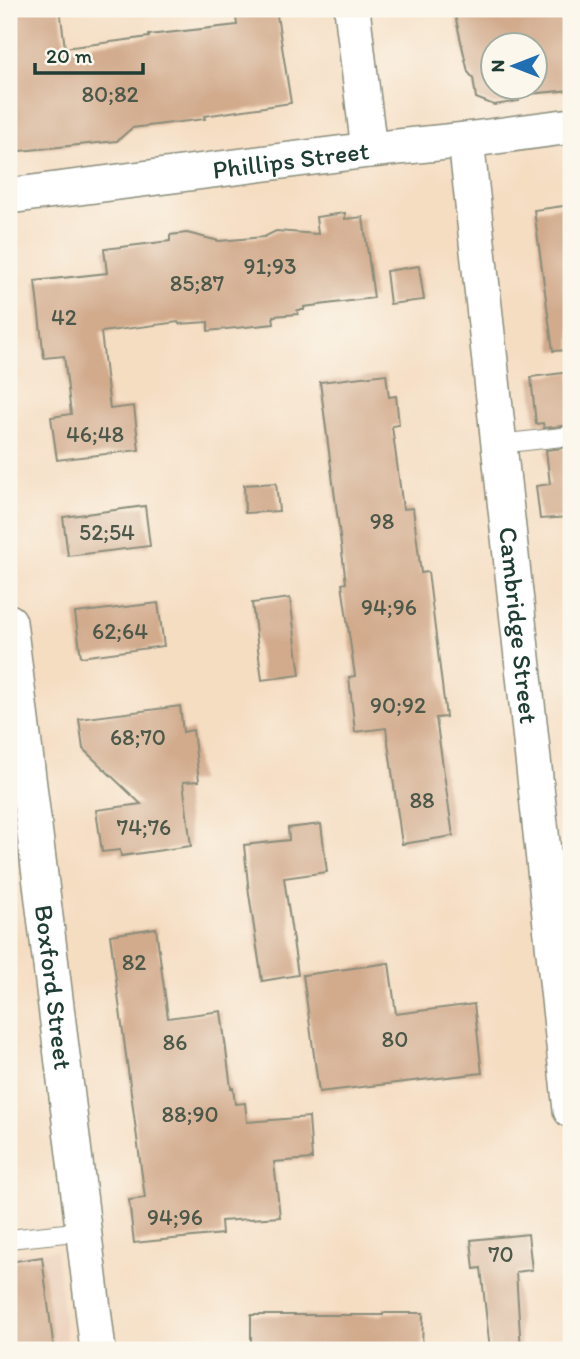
<svg xmlns="http://www.w3.org/2000/svg" width="580" height="1359" font-family="Itim,sans-serif">
<rect width="100%" height="100%" fill="#fbf7ec"/>
<filter id="ink" filterUnits="userSpaceOnUse"><feTurbulence type="fractalNoise" baseFrequency=".0143" numOctaves="2"/><feDisplacementMap in="SourceGraphic" scale="14" xChannelSelector="R" yChannelSelector="G"/><feConvolveMatrix kernelMatrix="1 2 1 2 8 2 1 2 1" color-interpolation-filters="sRGB"/></filter>
<filter id="wash" filterUnits="userSpaceOnUse"><feTurbulence type="fractalNoise" baseFrequency=".00686" numOctaves="4" result="noise"/><feDisplacementMap in="SourceGraphic" scale="28" xChannelSelector="R" yChannelSelector="G"/><feGaussianBlur stdDeviation="1.57" result="paint"/><feColorMatrix in="noise" values="0 0 0 0 0 0 0 0 0 0 0 0 0 0 0 0 0 1.4 0 .05"/><feComposite in="paint" operator="in"/></filter>
<g filter="url(#wash)">
<rect width="100%" height="100%" fill="#f5ddc2"/>
<polygon fill="#eaceb8" points="56,1250 67,1350 9,1350 9,1255"/>
<g id="blocks">
<g fill="#d2aa8c" fill-rule="evenodd">
<polygon points="9,9 60,9 65,48 149,37 149,35 237,25 235,9 276,9 291,103 204,116 205,119 132,128 117,141 11,152 9,134"/>
<path d="M500 9H571V90L518 95 519 101 494 105 476 98 473 78 468 72 455 15ZM493 46H535V88H493Z"/>
<polygon points="571,205 571,350 553,351 534,210"/>
<polygon points="345,213 345,219 363,217 374,298 304,307 304,310 297,310 298,314 273,316 274,324 208,331 208,322 179,324 178,322 101,332 110,409 134,406 139,450 57,460 51,417 71,414 64,356 44,358 35,281 107,273 104,249 170,241 170,235 187,233 219,241 264,237 276,231 318,234 316,217"/>
<polygon points="419,266 424,300 390,304 386,271"/>
<polygon points="571,372 571,425 544,428 543,423 536,424 531,377"/>
<polygon points="386,374 389,397 396,396 399,425 392,426 403,509 413,508 421,573 428,572 446,717 436,718 453,836 402,844 386,728 355,732 349,677 355,676 342,584 346,583 320,382"/>
<polygon points="571,447 571,517 540,519 536,486 550,484 546,450"/>
<polygon points="276,483 279,511 245,513 244,485"/>
<polygon points="145,506 150,546 68,556 63,517"/>
<polygon points="290,598 300,675 262,680 252,603"/>
<polygon points="158,603 164,646 81,657 75,613"/>
<polygon points="180,706 183,732 193,730 199,781 183,782 191,846 121,856 120,850 102,852 96,810 141,804 83,749 79,719"/>
<polygon points="321,824 327,872 284,878 298,975 262,981 249,894 244,845 289,840 288,828"/>
<polygon points="156,928 168,1018 221,1011 231,1088 233,1088 235,1104 245,1103 247,1122 309,1117 312,1159 274,1162 280,1217 221,1221 222,1234 134,1243 129,1200 145,1198 110,935"/>
<polygon points="389,963 396,1014 474,1004 482,1073 319,1092 303,975"/>
<polygon points="528,1234 532,1270 516,1272 521,1350 490,1350 481,1268 474,1269 471,1240"/>
<polygon points="42,1257 54,1350 9,1350 9,1262"/>
<polygon points="383,1313 423,1313 422,1350 251,1350 251,1315 383,1315"/>
</g>
</g>
</g>
<g filter="url(#ink)">
<use href="#blocks" fill-opacity="0" stroke="#8a8d7b" stroke-width="2"/>
<g fill="none" stroke-linecap="round" stroke-linejoin="round">
<defs>
<g id="lane">
<polyline points="499,444 571,436"/>
<polyline points="9,1239 84,1231"/>
</g>
<g id="street">
<polyline points="352,9 369,150"/>
<path id="s1" d="M466 140 571 1110"/>
<path id="s2" d="M9 196 369 150 466 140 571 126"/>
<path id="s3" d="M9 622 98 1350"/>
</g>
</defs>
<use href="#lane" stroke="#8a8d7b" stroke-width="20"/>
<use href="#street" stroke="#8a8d7b" stroke-width="38"/>
<use href="#lane" stroke="#fff" stroke-width="18"/>
<use href="#street" stroke="#fff" stroke-width="35"/>
</g>
</g>
<g text-anchor="middle" stroke-width="5" stroke-linejoin="round" paint-order="stroke">
<g font-size="23" fill="#4c584a">
<text x="110" y="102">80;82</text>
<text x="270" y="274">91;93</text>
<text x="197" y="291">85;87</text>
<text x="64" y="325">42</text>
<text x="95" y="442">46;48</text>
<text x="382" y="529">98</text>
<text x="107" y="540">52;54</text>
<text x="389" y="615">94;96</text>
<text x="120" y="639">62;64</text>
<text x="398" y="713">90;92</text>
<text x="138" y="745">68;70</text>
<text x="422" y="808">88</text>
<text x="144" y="835">74;76</text>
<text x="134" y="970">82</text>
<text x="395" y="1047">80</text>
<text x="175" y="1050">86</text>
<text x="190" y="1122">88;90</text>
<text x="175" y="1225">94;96</text>
<text x="501" y="1262">70</text>
</g>
<g font-size="26" fill="#1f3d34" stroke="#fbf7ec">
<text dy="9" stroke="none"><textPath href="#s2" startOffset="284">Phillips Street</textPath></text>
<text dy="9" stroke="none"><textPath href="#s1" startOffset="488">Cambridge Street</textPath></text>
<text dy="9" stroke="none"><textPath href="#s3" startOffset="368">Boxford Street</textPath></text>
</g>
</g>
<rect width="580" height="1359" fill="none" stroke="#fbf7ec" stroke-width="35"/>
<g transform="translate(514 66) rotate(270)"><circle r="33" fill="#fbf7ec" stroke="#a3ada2" stroke-width="2"/>
<path d="M0-5L12 26L0 18L-12 26Z" fill="#1f6fb2"/>
<text y="-10" font-size="19" font-weight="bold" text-anchor="middle" fill="#1f3d34">N</text>
</g>
<path d="M35 63v10h108v-10" fill="none" stroke="#1f3d34" stroke-width="3.5"/>
<text x="46" y="63" font-size="21" fill="#1f3d34" stroke="#fbf7ec" stroke-width="5" paint-order="stroke">20 m</text>
</svg>
